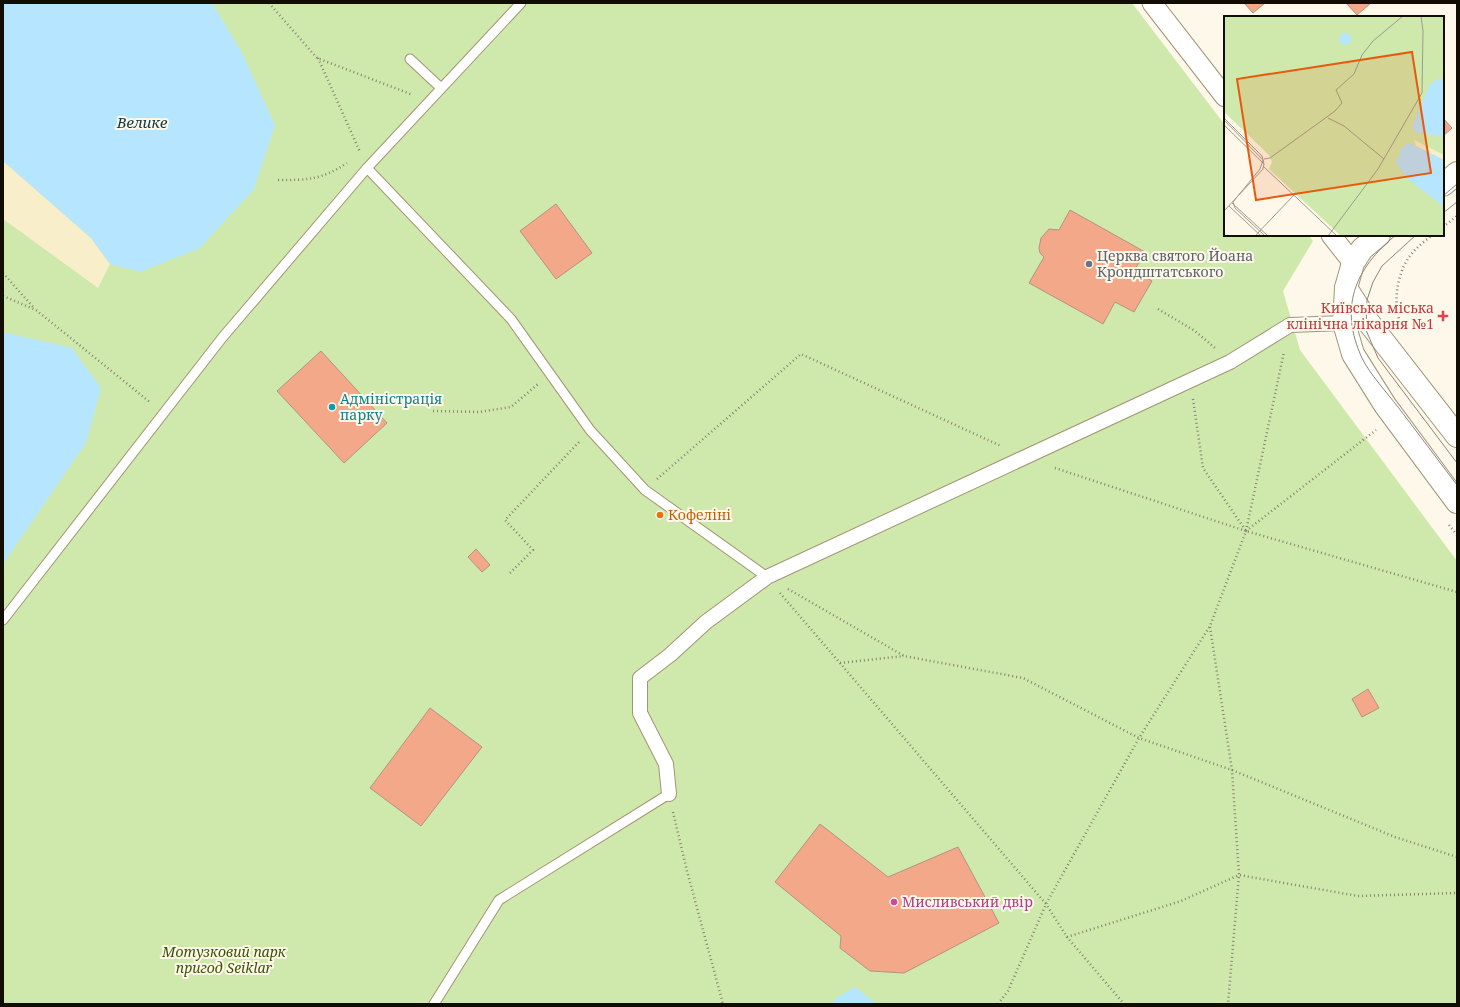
<svg xmlns="http://www.w3.org/2000/svg" width="1460" height="1007" font-family="'Noto Serif',serif">
<rect width="100%" height="100%" fill="#fdf8e9"/>
<polygon fill="#cfe9ac" points="3,3 1132,3 1225,125 1225,235 1308,235 1313,241 1283,291 1300,350 1457,561 1457,1004 3,1004"/>
<polygon fill="#f8eec9" points="3,161 91,238 110,264 98,288 3,219"/>
<g fill="#b6e6ff">
<polygon points="3,3 212,3 242,53 275,125 254,189 200,248 140,272 110,264 91,238 3,161"/>
<polygon points="3,332 72,348 101,388 86,443 3,564"/>
<polygon points="855,987 877,1004 832,1004 836,998"/>
</g>
<g fill="#f4a88a" stroke="#b59182">
<polygon points="1244,3 1265,3 1253,13"/>
<polygon points="1346,3 1371,3 1357,15"/>
<polygon points="1443,118 1452,128 1443,136"/>
<polygon points="556,204 592,253 556,279 520,231"/>
<polygon points="1070,210 1145,252 1134,271 1152,281 1134,312 1115,302 1103,324 1029,283 1044,257 1040,253 1039,248 1041,238 1049,229 1059,230"/>
<polygon points="321,351 387,423 344,463 277,391"/>
<polygon points="476,549 490,565 482,572 468,557"/>
<polygon points="1368,689 1379,708 1362,717 1352,699"/>
<polygon points="430,708 482,747 421,826 370,788"/>
<polygon points="820,824 888,877 958,847 999,923 904,973 870,971 840,948 841,936 775,882"/>
</g>
<g fill="none" stroke-linecap="round" stroke-linejoin="round">
<defs>
<g id="service">
<polyline points="410,59 441,88"/>
<polyline points="367,168 511,319 590,430 645,490 767,577"/>
<polyline points="3,620 222,338 367,168 521,3"/>
<polyline points="434,1004 499,900 669,794"/>
</g>
<polyline id="pedestrian" points="669,794 666,764 640,713 640,678 670,655 706,622 767,577 1230,362 1290,325 1344,323"/>
<g id="minor">
<polyline points="1152,3 1225,97"/>
<polyline points="1331,235 1353,263"/>
</g>
<g id="tertiary">
<polyline points="1443,185 1457,173"/>
<polyline points="1379,235 1362,249 1353,263 1346,288 1344,323 1353,354 1385,405 1457,502"/>
<polyline points="1346,288 1366,319 1457,436"/>
</g>
</defs>
<use href="#service" stroke="#a29574" stroke-width="11"/>
<use href="#pedestrian" stroke="#a29574" stroke-width="16"/>
<use href="#minor" stroke="#a29574" stroke-width="21"/>
<use href="#tertiary" stroke="#a29574" stroke-width="24"/>
<g stroke="#878275" stroke-width="2.5" stroke-dasharray="1 3" stroke-linecap="butt">
<polyline points="269,3 317,58 413,95"/>
<polyline points="318,58 360,152"/>
<path d="M278 180C308 180 321 180 347 163"/>
<polyline points="1443,227 1457,216"/>
<polyline points="3,273 34,308"/>
<polyline points="3,296 36,310 151,403"/>
<polyline points="1158,309 1195,331 1215,348"/>
<path d="M1400 322C1392 299 1398 266 1416 249 1421 244 1427 239 1433 235"/>
<polyline points="1193,399 1203,468 1246,531 1457,592"/>
<polyline points="433,411 479,412 511,407 538,384"/>
<polyline points="657,479 801,354 1001,446"/>
<polyline points="1449,525 1457,535"/>
<polyline points="1246,531 1284,352"/>
<polyline points="1246,531 1376,430"/>
<polyline points="510,573 533,550 505,520 579,442"/>
<polyline points="788,589 904,656 1023,678 1139,738 1232,770 1395,837 1457,857"/>
<polyline points="780,593 1046,904 1067,937 1124,1004"/>
<polyline points="1210,627 1232,770 1239,875 1228,1004"/>
<polyline points="840,663 904,656"/>
<polyline points="673,812 687,871 723,1004"/>
<polyline points="1067,937 1181,901 1239,875 1358,896 1457,893"/>
<polyline points="998,1004 1008,991 1046,904 1139,738 1210,626 1246,531 1052,467"/>
</g>
<use href="#service" stroke="#fff" stroke-width="9"/>
<use href="#pedestrian" stroke="#fff" stroke-width="14"/>
<use href="#minor" stroke="#fff" stroke-width="19"/>
<use href="#tertiary" stroke="#fff" stroke-width="22"/>
<g stroke="#8b8679" stroke-width="1">
<polyline points="1443,196 1457,184"/>
<polyline points="1443,213 1457,202"/>
<path d="M1396 235C1354 269 1339 308 1362 358 1369 373 1388 394 1398 407 1418 433 1437 459 1457 485"/>
<polyline points="1416,235 1382,266 1373,282 1367,300 1366,330 1378,358 1457,463"/>
</g>
</g>
<circle fill="#6b7280" stroke="#fdf8e9" stroke-width="1.5" cx="1089" cy="264" r="4"/>
<path fill="#e0444e" stroke="#fdf8e9" stroke-width="1.5" d="M1441 310h4v4h4v4h-4v4h-4v-4h-4v-4h4z"/>
<circle fill="#0f9aa8" stroke="#fdf8e9" stroke-width="1.5" cx="332" cy="407" r="4"/>
<circle fill="#e8710a" stroke="#fdf8e9" stroke-width="1.5" cx="660" cy="515" r="4"/>
<circle fill="#d1479c" stroke="#fdf8e9" stroke-width="1.5" cx="894" cy="902" r="4"/>
<g text-anchor="middle" stroke-width="4" stroke-linejoin="round" paint-order="stroke">
<g font-size="14" fill="#5b616d" stroke="#fdf8e9" text-anchor="start">
<text x="1097" y="261">Церква святого Йоана<tspan x="1097" dy="16">Крондштатського</tspan></text>
</g>
<g font-size="14" fill="#be3a42" stroke="#fdf8e9" text-anchor="end">
<text x="1434" y="313">Київська міська<tspan x="1434" dy="16">клінічна лікарня №1</tspan></text>
</g>
<g font-size="14" fill="#0d838f" stroke="#fdf8e9" text-anchor="start">
<text x="340" y="404">Адміністрація<tspan x="340" dy="16">парку</tspan></text>
</g>
<g font-size="14" fill="#c56008" stroke="#fdf8e9" text-anchor="start">
<text x="668" y="520">Кофеліні</text>
</g>
<g font-size="14" fill="#b23c85" stroke="#fdf8e9" text-anchor="start">
<text x="902" y="907">Мисливський двір</text>
</g>
<g font-size="14" font-style="italic" fill="#3a5301" stroke="#fdf8e9">
<text x="224" y="957">Мотузковий парк<tspan x="224" dy="16">пригод Seiklar</tspan></text>
</g>
<g font-size="15" font-style="italic" fill="#0e3545" stroke="#fdf8e9">
<text x="142" y="128">Велике</text>
</g>
</g>
<g transform="translate(1224 16)">
<rect width="220" height="220" fill="#fdf8e9"/>
<path d="M0 0H220V220H117L45 153 48 146 45 139 0 96Z" fill="#cfe9ac"/>
<path d="M190 124 220 139V144L192 130Z" fill="#f8eec9"/>
<path d="M115 23a6 6 0 1 1 12 0a6 6 0 1 1-12 0ZM216 62 220 64V121L192 116 188 112 206 68ZM185 127 220 144V191L184 163 172 147 178 131Z" fill="#b6e6ff"/>
<path fill="none" stroke="#9f9a8d" stroke-width="1" d="M0 102 38 140 40 148 39 153 0 195M104 102 120 110 160 143M0 104 39 144 36 153 9 186 11 192 41 220M0 109 40 148M40 143 46 142 111 95 118 87 112 74 130 58 138 39 149 25 179 0M40 151 113 220M8 187 44 220M5 190 37 220M31 220 70 179M104 220 154 153 198 77 199 15 197 0"/>
<path fill="#e8590c" fill-opacity="0.15" stroke="#e8590c" stroke-width="2" d="M188 36 207 157 32 184 13 63Z"/>
<rect width="220" height="220" fill="none" stroke="#120d03" stroke-width="2"/>
</g>
<rect width="1460" height="1007" fill="none" stroke="#120d03" stroke-width="8"/>
</svg>
